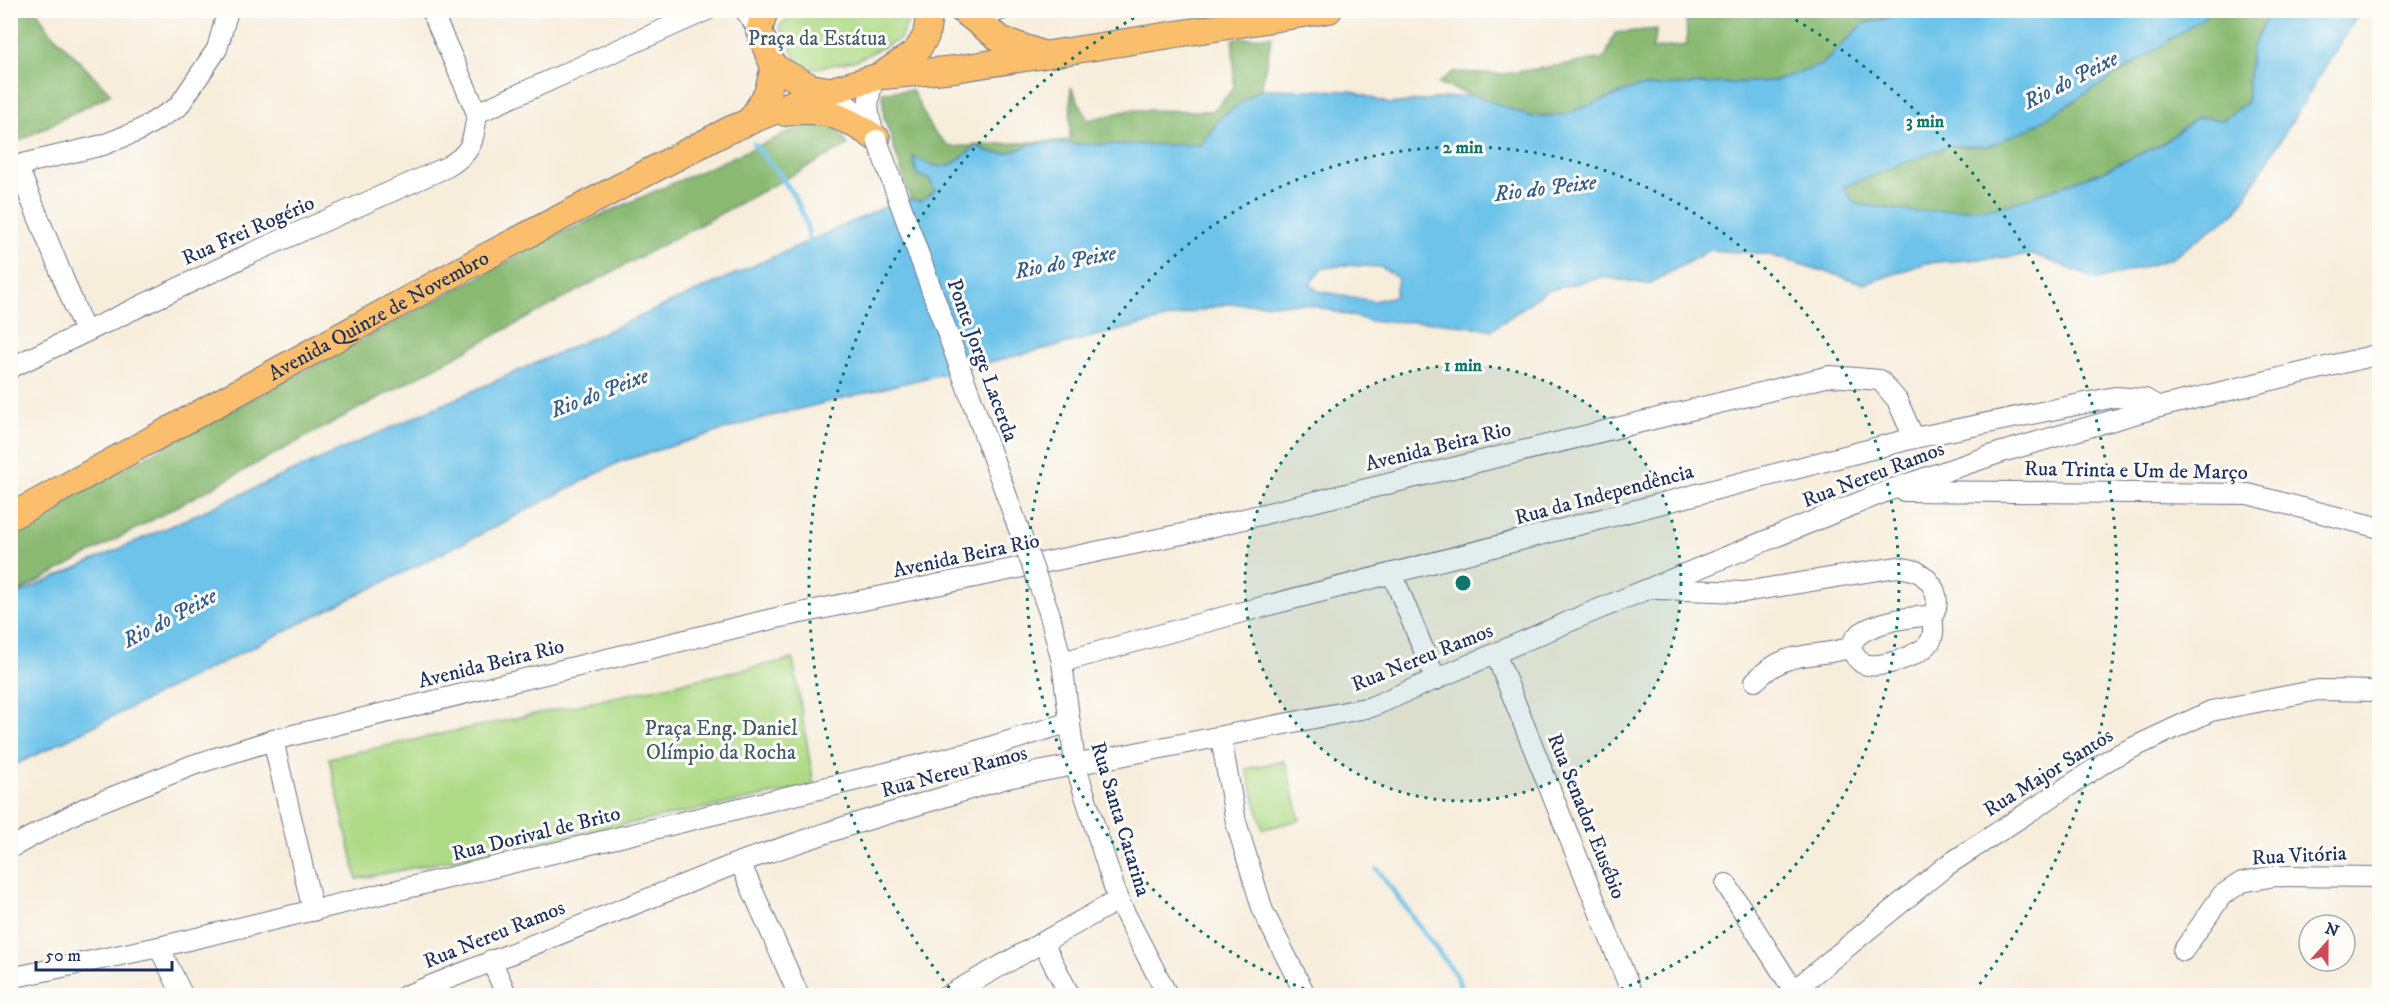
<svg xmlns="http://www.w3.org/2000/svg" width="2390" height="1006" font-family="'IM FELL DW Pica',serif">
<rect width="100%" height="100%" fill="#fdfcf7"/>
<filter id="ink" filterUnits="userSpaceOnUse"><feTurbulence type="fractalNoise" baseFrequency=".0167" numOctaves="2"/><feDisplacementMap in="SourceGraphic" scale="12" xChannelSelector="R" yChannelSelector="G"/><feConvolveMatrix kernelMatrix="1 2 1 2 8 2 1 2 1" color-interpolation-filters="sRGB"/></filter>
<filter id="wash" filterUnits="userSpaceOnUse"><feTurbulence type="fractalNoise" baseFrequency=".008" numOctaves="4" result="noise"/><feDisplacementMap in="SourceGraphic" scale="24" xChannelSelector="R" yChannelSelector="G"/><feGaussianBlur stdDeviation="1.35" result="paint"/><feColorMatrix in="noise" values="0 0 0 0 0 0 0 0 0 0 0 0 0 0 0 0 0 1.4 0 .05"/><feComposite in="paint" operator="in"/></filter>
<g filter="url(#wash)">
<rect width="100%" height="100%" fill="#f7eddb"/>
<g fill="#aeda85" stroke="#648472" stroke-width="1.5">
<polygon points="800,10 907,11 908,21 900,39 857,60 802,71 779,26"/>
<polygon points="793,659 814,786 357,879 329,758"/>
<polygon points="1285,761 1300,820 1263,829 1246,769"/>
</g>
<g fill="#8aba72" stroke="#527468" stroke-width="1.5">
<polygon points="11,10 37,11 49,30 111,94 11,145"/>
<polygon points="1686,11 1915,11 1863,24 1822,65 1774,81 1638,87 1564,115 1531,117 1438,83 1453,72 1504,74 1605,58 1615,33 1657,29 1652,49 1687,45"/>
<polygon points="2213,11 2270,11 2251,50 2247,102 2222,120 2197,117 2162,144 2101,172 2002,207 1915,212 1855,204 1843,187 1948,146 1989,146"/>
<path d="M1272 36 1261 89 1221 117 1201 145 1030 144C1011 154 997 158 977 146L948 167 935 168 913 158 917 174 930 180 935 191 921 201 911 200 884 117 882 92 912 90 932 130 950 147 1070 140 1071 87 1088 120 1131 110 1213 111 1234 88 1233 39Z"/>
<polygon points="810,123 836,128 848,145 11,596 11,530 558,234"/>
</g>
<path fill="#6dc3ea" stroke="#4479a4" stroke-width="1.5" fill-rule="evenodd" d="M2014 10 2213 11 2143 58 2032 127 1989 146H1948L1843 187 1855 204 1915 212 2002 207 2101 172 2162 144 2197 117 2223 120 2247 102 2251 50 2270 11H2360L2236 212 2170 259 2098 280 2035 255 1926 263 1865 284 1767 254 1710 250 1649 284 1602 277 1546 291 1492 330 1439 322 1371 321 1306 304H1226L763 418 619 462 483 533 11 767V597L903 199 921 201 935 191 930 180 917 174 913 157C949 174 947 168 977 146 997 158 1011 154 1030 144L1201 145 1221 117 1261 89 1351 91 1389 104 1474 95 1531 117 1564 115 1638 87 1775 81 1822 65 1863 24 1915 11H1975L1980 15 2003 14ZM1344 265 1381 267 1398 278 1395 296 1374 301 1318 291 1310 284 1321 269Z"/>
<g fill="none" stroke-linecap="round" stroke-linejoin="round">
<g stroke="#6dc3ea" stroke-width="5">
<path d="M754 144C779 174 807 203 810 245"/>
<polyline points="1377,869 1456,975 1464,996"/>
</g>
</g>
</g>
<g filter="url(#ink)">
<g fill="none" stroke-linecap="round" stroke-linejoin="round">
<defs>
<g id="minor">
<polyline points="431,10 477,113"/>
<polyline points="744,10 748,14 759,31"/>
<polyline points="973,10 983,16 1001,10"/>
<path d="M875 77C865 101 867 117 877 140"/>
<polyline points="829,90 870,124"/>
<polyline points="477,113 707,10"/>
<polyline points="17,165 85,332"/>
<polyline points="10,167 103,145 138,131 178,107 217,49 228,10"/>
<path d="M10 368 252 253 447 167C473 152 473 142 477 113"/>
<polyline points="1904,491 2248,494 2380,528"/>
<polyline points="1392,573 1436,680"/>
<path d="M1656 589 1744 592 1897 567C1903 568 1910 569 1916 571 1933 580 1943 599 1932 616 1933 624 1935 634 1930 642 1921 656 1876 671 1862 663 1859 661 1855 656 1853 653 1841 625 1916 615 1932 616"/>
<polyline points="1049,612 1062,662 1075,764 1118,900 1168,996"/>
<polyline points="1496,655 1633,996"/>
<polyline points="1062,662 1231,615 1914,438 2115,397 2145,399 2159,407"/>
<path d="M1755 681C1789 647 1812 660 1852 647"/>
<polyline points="1221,738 1236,822 1263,911 1306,996"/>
<polyline points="273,740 313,911"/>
<polyline points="10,848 85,808 193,765 273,740 772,619 1182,534 1830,376 1880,380 1897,400 1914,438"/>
<polyline points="740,862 799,996"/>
<polyline points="1726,884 1794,991"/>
<polyline points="1043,943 1070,996"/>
<polyline points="159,947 183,996"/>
<polyline points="2183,951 2222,895 2242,882 2275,876 2380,877"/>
<polyline points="491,960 507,996"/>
<polyline points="10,978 159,947 591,844 977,751 1070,722"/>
<polyline points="405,996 740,862 847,826 1007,778 1371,707 1582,616 1887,491 2002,452 2159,407 2380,354"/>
<polyline points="947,996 1118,900"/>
<polyline points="1787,996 1946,866 2113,757 2211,711 2318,690 2380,691"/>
</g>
<g id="major">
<polyline points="765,10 759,31 774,67 811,87 829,90"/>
<polyline points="962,10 1000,39 1042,54"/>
<polyline points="884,76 955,69 1329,10"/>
<path d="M785 113C822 106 847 118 877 139"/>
<polyline points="750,121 767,94 774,67"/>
<path id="s1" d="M10 517 483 258 729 130 805 98 880 76 916 52 926 36 930 10"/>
</g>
</defs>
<use href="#minor" stroke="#68728a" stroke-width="22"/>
<use href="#major" stroke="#68728a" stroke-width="28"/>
<use href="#minor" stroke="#fff" stroke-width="20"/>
<use href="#major" stroke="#fabe6d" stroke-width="26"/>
<defs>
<polyline id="minor-bridge" points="877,140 1049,612"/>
</defs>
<use href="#minor-bridge" stroke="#68728a" stroke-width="22" stroke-linecap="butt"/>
<use href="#minor-bridge" stroke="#fff" stroke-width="20"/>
</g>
</g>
<circle cx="1463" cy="583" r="218" fill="#0f766e" fill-opacity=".12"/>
<g fill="none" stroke="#0f766e" stroke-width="3" stroke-dasharray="3 6">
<circle cx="1463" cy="583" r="218"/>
<path d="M1321 995A436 436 0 1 1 1605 995"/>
<path d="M955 995A654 654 0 0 1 1146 11M1780 11A654 654 0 0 1 1971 995"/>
</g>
<g text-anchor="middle" stroke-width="6" stroke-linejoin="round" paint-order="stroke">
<g font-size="21" fill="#405a68" stroke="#fdfcf7">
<text x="817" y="45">Praça da Estátua</text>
<text x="721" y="735">Praça Eng. Daniel<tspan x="721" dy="24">Olímpio da Rocha</tspan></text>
</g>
<g font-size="21" fill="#1b2f5e" stroke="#fdfcf7">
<text transform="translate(248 230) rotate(-24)" y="7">Rua Frei Rogério</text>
<text dy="7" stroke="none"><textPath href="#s1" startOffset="420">Avenida Quinze de Novembro</textPath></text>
<text transform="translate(983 360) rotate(70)" y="7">Ponte Jorge Lacerda</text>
<text transform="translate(1438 446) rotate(-14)" y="7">Avenida Beira Rio</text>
<text transform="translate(2136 470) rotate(1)" y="7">Rua Trinta e Um de Março</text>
<text transform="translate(1873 474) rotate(-21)" y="7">Rua Nereu Ramos</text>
<text transform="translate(1604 494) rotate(-15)" y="7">Rua da Independência</text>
<text transform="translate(966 555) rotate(-12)" y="7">Avenida Beira Rio</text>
<text transform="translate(1422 657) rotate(-22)" y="7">Rua Nereu Ramos</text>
<text transform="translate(491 663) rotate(-14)" y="7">Avenida Beira Rio</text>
<text transform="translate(954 771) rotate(-15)" y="7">Rua Nereu Ramos</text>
<text transform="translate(2048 772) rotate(-32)" y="7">Rua Major Santos</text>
<text transform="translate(1587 816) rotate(68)" y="7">Rua Senador Eusébio</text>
<text transform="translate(1121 819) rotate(73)" y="7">Rua Santa Catarina</text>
<text transform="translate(536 833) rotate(-14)" y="7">Rua Dorival de Brito</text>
<text transform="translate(2299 855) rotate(-3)" y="7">Rua Vitória</text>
<text transform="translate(494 934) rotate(-22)" y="7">Rua Nereu Ramos</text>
</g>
<g font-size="22" font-style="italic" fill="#345b88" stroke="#fdfcf7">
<text transform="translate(2070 79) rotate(-27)" y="8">Rio do Peixe</text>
<text transform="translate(1545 187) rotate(-7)" y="8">Rio do Peixe</text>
<text transform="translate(1065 261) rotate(-11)" y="8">Rio do Peixe</text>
<text transform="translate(599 392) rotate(-21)" y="8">Rio do Peixe</text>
<text transform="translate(169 617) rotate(-28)" y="8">Rio do Peixe</text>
</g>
</g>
<circle cx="1463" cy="583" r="9" fill="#0f766e" stroke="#fdfcf7" stroke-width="3"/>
<g font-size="18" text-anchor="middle" font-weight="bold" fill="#0f766e" stroke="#fdfcf7" stroke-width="6" stroke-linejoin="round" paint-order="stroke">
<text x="1925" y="127">3 min</text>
<text x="1463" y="153">2 min</text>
<text x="1463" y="371">1 min</text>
</g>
<rect width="2390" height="1006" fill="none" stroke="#fdfcf7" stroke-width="36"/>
<g transform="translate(2327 943) rotate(21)"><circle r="28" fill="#fdfcf7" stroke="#a3aaba" stroke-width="1.5"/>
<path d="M0-4.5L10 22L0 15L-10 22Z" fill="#d1495b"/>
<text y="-9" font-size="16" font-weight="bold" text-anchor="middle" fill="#1b2f5e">N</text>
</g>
<path d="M36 961v9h136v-9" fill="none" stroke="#1b2f5e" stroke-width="3"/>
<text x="45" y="961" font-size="18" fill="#1b2f5e" stroke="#fdfcf7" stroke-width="4.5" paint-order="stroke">50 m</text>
</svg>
